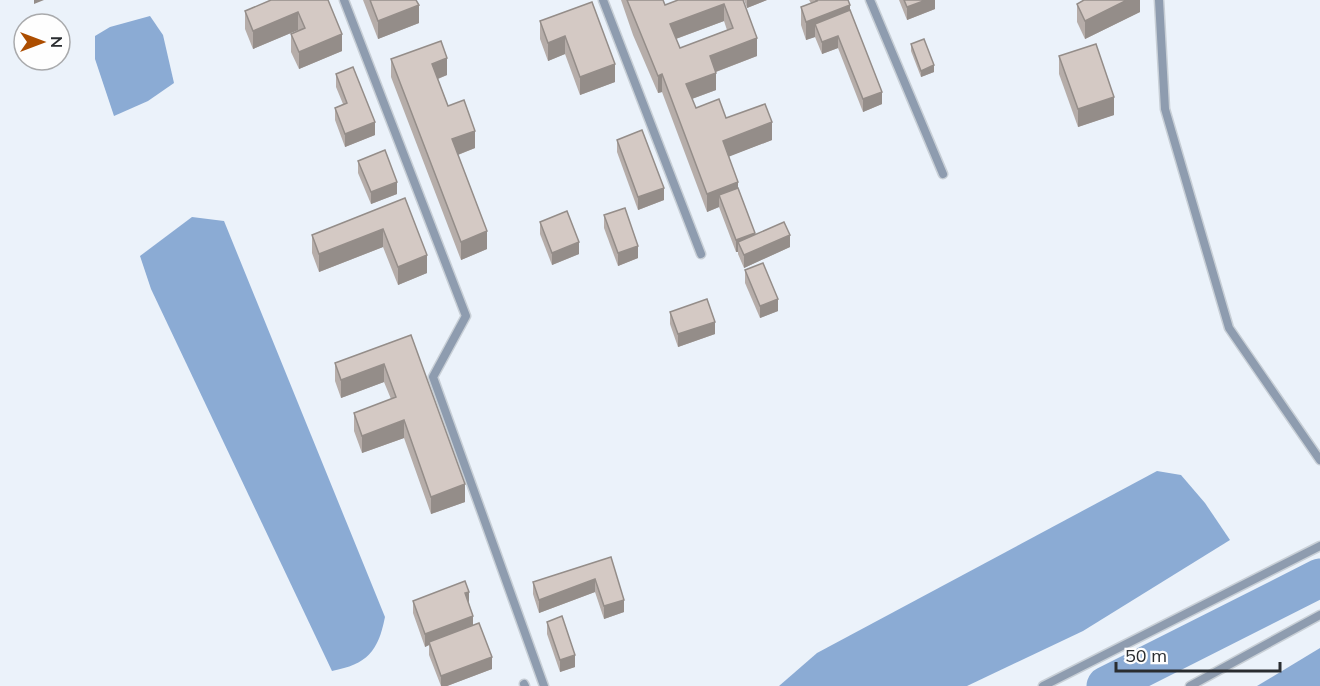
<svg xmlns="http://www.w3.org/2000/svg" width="1320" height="686" font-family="Mulish,sans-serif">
<rect width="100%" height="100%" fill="#ebf2fa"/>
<g fill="#8babd4">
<polygon points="150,16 163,35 174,83 148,101 114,116 95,59 95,36 110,27"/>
<path d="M192 217 224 221 385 617C378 652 367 664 332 671L151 289 140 256Z"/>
<polygon points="1157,471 1181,475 1205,503 1230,540 1083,631 967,686 779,686 817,653"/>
<polygon points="1320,648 1320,686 1257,686"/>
</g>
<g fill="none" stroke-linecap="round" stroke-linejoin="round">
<polyline stroke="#8babd4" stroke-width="39" points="1106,686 1320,578"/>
<defs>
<g id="service">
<polyline points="344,0 466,316 433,377 544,686"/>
<polyline points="603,0 701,254"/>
<polyline points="870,0 943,174"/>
<polyline points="1159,0 1165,109 1229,328 1320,460"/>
<polyline points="524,684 525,686"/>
<polyline points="1043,686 1320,546"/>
<polyline points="1190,686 1320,615"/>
</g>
</defs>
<use href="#service" stroke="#c8cfd6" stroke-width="11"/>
<use href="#service" stroke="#8e9caf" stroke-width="8"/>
</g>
<g fill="#b6ada9" fill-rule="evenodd">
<polygon points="328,0 342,51 299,69 291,52 291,34 298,30 253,49 245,29 245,11"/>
<polygon points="363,0 416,0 419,23 378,39"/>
<path d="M621 0H663L665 5 743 0 757 56 716 72V90L692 99 696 108 726 118 772 140 729 156 738 188 755 235 790 247 744 268 738 254V252H736L719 207 707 212 662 92 658 93 633 35ZM724 21 727 30 680 48 676 39Z"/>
<polygon points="744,0 767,0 747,8"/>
<polygon points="809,0 848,0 850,10 882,104 863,112 838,48 822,54 815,37 806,40 801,25 801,7 811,3"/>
<polygon points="899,0 935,0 935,9 907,20"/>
<polygon points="1140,0 1140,12 1085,39 1077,22 1077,4"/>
<polygon points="592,2 615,82 580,95 565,54 548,61 540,39 540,21"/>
<polygon points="911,44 934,72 921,77 911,51"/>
<polygon points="1059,56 1114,115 1078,127 1059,74"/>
<polygon points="391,59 447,75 438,79 448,106 475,148 458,155 487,249 461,260 391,77"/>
<polygon points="336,74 375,135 345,147 335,120 335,108 343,104 336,87"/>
<polygon points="617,140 664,200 638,210 617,152"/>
<polygon points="358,161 397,194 371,204 358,173"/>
<polygon points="405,198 427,273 398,285 383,247 319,272 312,253 312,235"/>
<polygon points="604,215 638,258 618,266 604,228"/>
<polygon points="540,222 579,254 552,265 540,234"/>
<polygon points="745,270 778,311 760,318 745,283"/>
<polygon points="670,312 715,334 678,347 670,324"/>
<polygon points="411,335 465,502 431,514 404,438 362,453 354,431 354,413 391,399 384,382 341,398 335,381 335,363"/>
<polygon points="611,557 624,612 604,619 595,592 539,613 533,594 533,582"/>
<polygon points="413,601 469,604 473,625 492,669 447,686 441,686 429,655 429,645 425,647 413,613"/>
<polygon points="547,622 575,667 560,672 547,634"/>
</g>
<g fill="#948d89">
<polygon points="34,0 44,0 34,4"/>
<polygon points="747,0 767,0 747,8"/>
<polygon points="926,0 935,0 935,9 907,20 907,7"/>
<polygon points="1127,0 1140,0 1140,12 1085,39 1085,21"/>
<polygon points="724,4 724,21 670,41 670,24"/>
<polygon points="419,5 419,23 378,39 378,21"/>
<polygon points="850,5 850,23 815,24 815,37 806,40 806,22"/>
<polygon points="298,12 298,30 253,49 253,31"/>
<polygon points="342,34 342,51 299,69 299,52"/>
<polygon points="565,36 565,54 548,61 548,43"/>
<polygon points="838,36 838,48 822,54 822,42"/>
<polygon points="757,38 757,56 710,74 710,56"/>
<polygon points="447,58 447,75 432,81 432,64"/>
<polygon points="615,64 615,82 580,95 580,77"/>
<polygon points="934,65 934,72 921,77 921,71"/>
<polygon points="716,73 716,90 686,101 686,84"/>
<polygon points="662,74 662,92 658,93 658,76"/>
<polygon points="882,92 882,104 863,112 863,99"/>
<polygon points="1114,97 1114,115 1078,127 1078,109"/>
<polygon points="375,122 375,135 345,147 345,134"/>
<polygon points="772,122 772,140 723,159 723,141"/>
<polygon points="475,131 475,148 452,157 452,139"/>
<polygon points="397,182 397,194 371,204 371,192"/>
<polygon points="738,182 738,200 719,195 719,207 707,212 707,194"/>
<polygon points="664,188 664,200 638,210 638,197"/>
<polygon points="383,229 383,247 319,272 319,254"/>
<polygon points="487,231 487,249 461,260 461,242"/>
<polygon points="755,233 755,245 738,242 738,252 736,252 736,240"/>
<polygon points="790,235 790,247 744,268 744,255"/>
<polygon points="579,242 579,254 552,265 552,253"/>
<polygon points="638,246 638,258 618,266 618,253"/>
<polygon points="427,255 427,273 398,285 398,267"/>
<polygon points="778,299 778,311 760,318 760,306"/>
<polygon points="715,322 715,334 678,347 678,334"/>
<polygon points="384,364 384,382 341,398 341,380"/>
<polygon points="404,420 404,438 362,453 362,436"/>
<polygon points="465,484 465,502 431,514 431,497"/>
<polygon points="595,579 595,592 539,613 539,600"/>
<polygon points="469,592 469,604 465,593"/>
<polygon points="624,600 624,612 604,619 604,606"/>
<polygon points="473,616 473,628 429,642 429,645 425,647 425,634"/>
<polygon points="575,655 575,667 560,672 560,660"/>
<polygon points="492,657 492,669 447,686 441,686 441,676"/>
</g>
<g fill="#d4c9c4" stroke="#948d89" stroke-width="1.5" fill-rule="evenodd">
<polygon points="271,0 328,0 342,34 299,52 291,34 305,28 298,12 253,31 245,11"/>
<polygon points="370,0 416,0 419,5 378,21"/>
<path d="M627 0H663L665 5 678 0H743L757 38 710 56 716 73 686 84 696 108 719 99 726 118 765 104 772 122 723 141 738 182 707 194 662 74 658 76ZM724 4 733 28 680 48 670 24Z"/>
<polygon points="816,0 848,0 850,5 806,22 801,7 817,1"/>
<polygon points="904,0 926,0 907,7"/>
<polygon points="1084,0 1127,0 1085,21 1077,4"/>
<polygon points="592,2 615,64 580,77 565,36 548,43 540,21"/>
<polygon points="850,10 882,92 863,99 838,36 822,42 815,24"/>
<polygon points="924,39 934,65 921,71 911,44"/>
<polygon points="441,41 447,58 432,64 448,106 464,100 475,131 452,139 487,231 461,242 391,59"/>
<polygon points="1096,44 1114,97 1078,109 1059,56"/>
<polygon points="353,67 375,122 345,134 335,108 347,103 336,74"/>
<polygon points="642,130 664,188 638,197 617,140"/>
<polygon points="385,150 397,182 371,192 358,161"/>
<polygon points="738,188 755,233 736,240 719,195"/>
<polygon points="405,198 427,255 398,267 383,229 319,254 312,235"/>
<polygon points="625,208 638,246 618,253 604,215"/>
<polygon points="567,211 579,242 552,253 540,222"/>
<polygon points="784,222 790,235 744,255 738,242"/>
<polygon points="763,263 778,299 760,306 745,270"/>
<polygon points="707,299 715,322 678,334 670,312"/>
<polygon points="411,335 465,484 431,497 404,420 362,436 354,413 396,397 384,364 341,380 335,363"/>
<polygon points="611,557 624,600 604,606 595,579 539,600 533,582"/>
<polygon points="465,581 469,592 465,593 473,616 425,634 413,601"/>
<polygon points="562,616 575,655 560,660 547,622"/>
<polygon points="479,623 492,657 441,676 429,642"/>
</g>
<g transform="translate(42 42) rotate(90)"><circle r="28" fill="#fefefe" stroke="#a9aaac" stroke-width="1.5"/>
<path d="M0-4.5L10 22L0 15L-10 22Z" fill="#ac4d00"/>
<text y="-9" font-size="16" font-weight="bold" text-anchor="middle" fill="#2a2d30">N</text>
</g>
<path d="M1116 662v9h164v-9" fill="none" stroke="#2a2d30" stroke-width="3"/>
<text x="1125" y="662" font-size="18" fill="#2a2d30" stroke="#fefefe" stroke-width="4.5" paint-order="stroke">50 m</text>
</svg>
